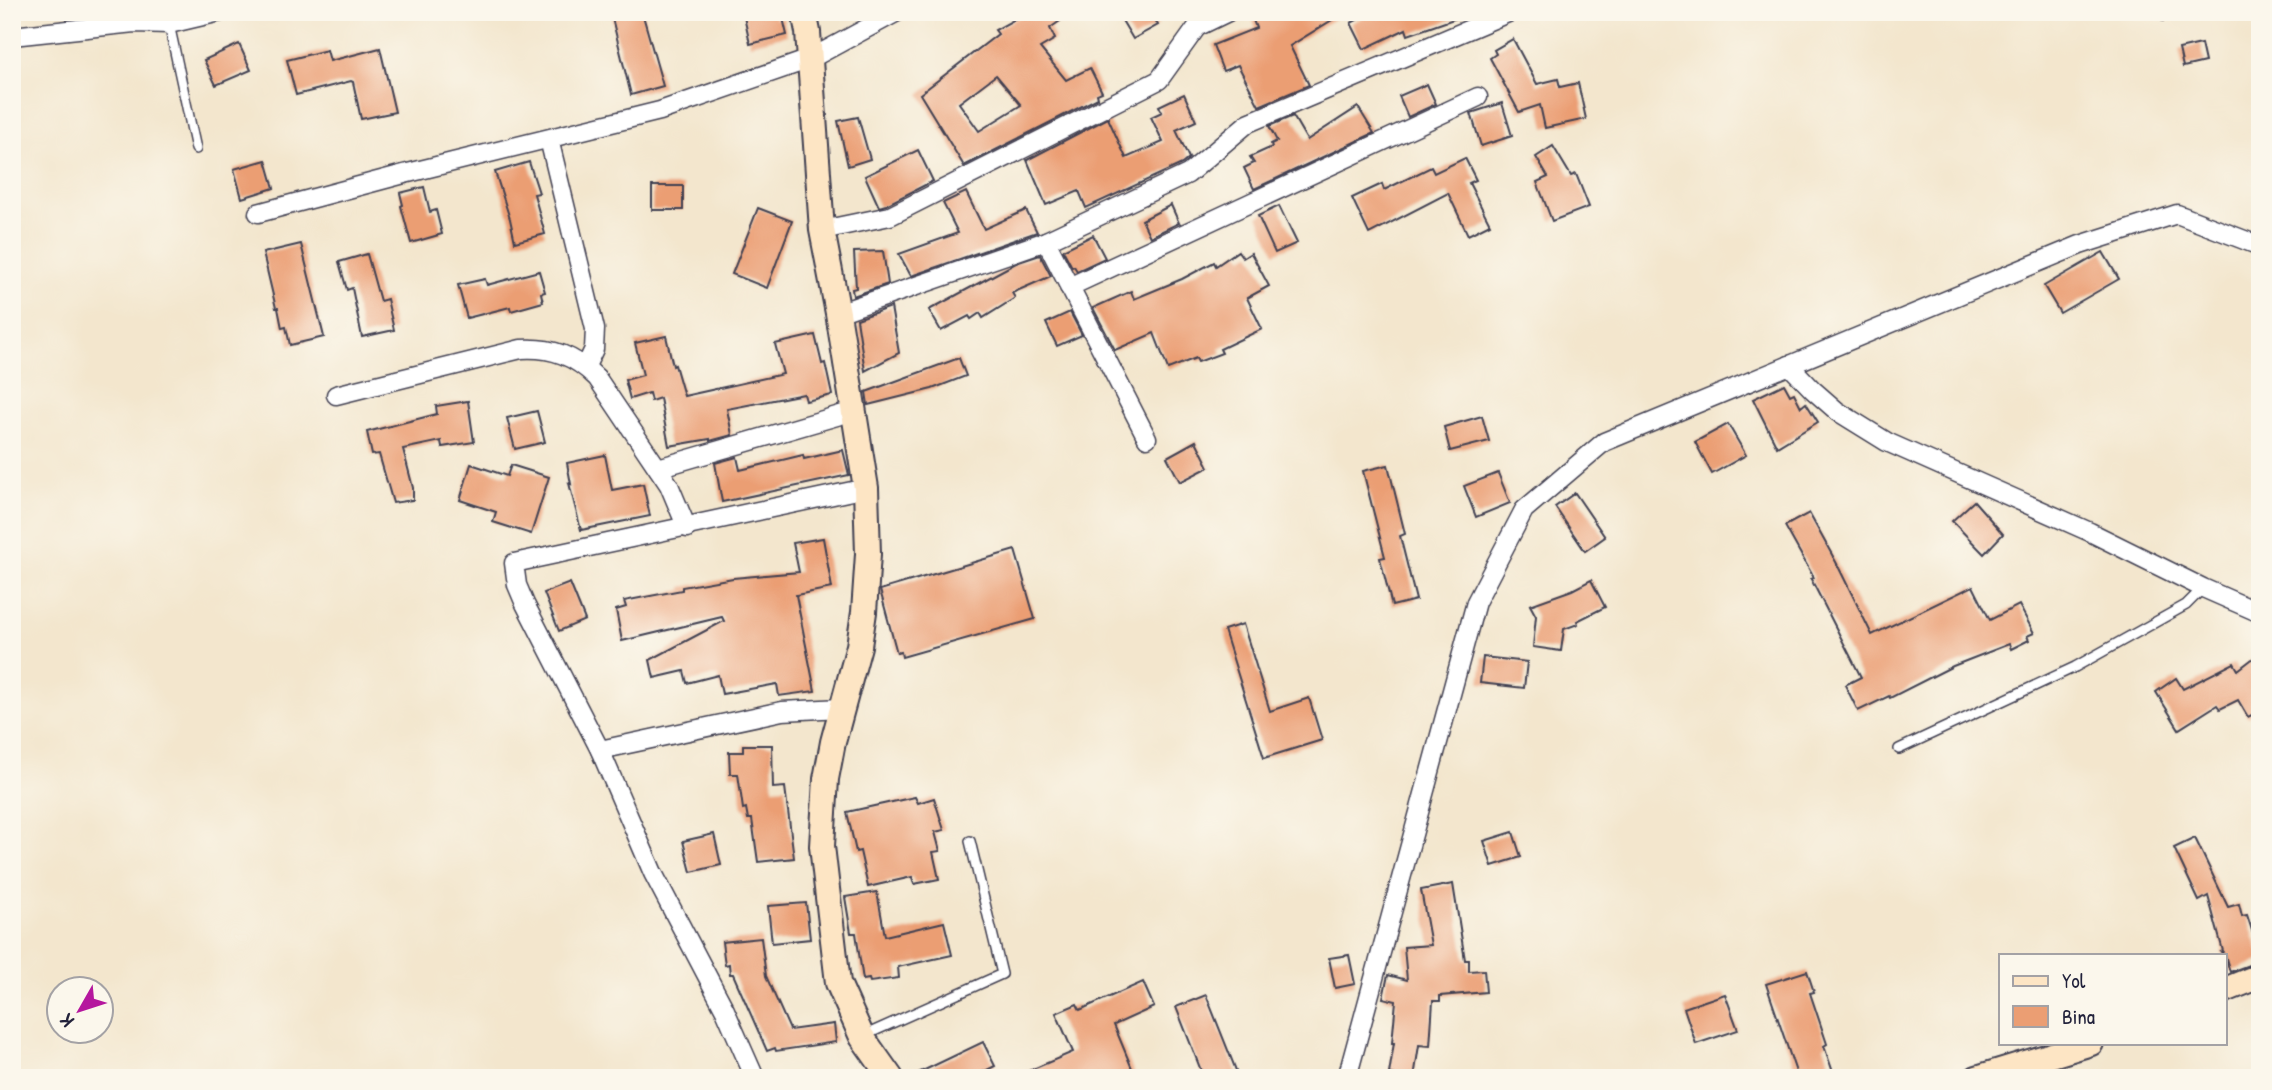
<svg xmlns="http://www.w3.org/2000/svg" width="2272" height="1090" font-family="'Patrick Hand',sans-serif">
<rect width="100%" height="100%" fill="#fbf7ec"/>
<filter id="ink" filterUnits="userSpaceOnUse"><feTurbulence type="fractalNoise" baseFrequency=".0143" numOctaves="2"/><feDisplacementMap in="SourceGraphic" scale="14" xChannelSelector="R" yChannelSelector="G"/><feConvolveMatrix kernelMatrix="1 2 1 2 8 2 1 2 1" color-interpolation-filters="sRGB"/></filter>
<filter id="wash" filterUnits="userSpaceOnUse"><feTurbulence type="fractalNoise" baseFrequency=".00686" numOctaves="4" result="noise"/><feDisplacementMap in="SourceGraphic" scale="28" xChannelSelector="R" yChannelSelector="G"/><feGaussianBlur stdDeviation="1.57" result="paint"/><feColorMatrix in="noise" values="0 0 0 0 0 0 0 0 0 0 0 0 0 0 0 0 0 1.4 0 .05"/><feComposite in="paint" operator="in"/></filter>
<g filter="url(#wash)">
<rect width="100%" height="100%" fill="#f3e6cd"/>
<g id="blocks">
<g fill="#eb9e73" fill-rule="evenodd">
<polygon points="635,12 642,12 663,86 631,95 612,18"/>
<polygon points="743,12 775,12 776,19 783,18 787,35 750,44"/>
<path d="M1028 12H1073L1050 28 1055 39 1040 48 1066 80 1090 68 1102 92 1097 94 1098 98 964 166 920 94 998 34 995 30ZM996 75 1021 105 979 131 959 103Z"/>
<polygon points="1117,12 1151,12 1158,25 1133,39"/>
<polygon points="1268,12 1345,12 1290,46 1309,85 1259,106 1238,65 1223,71 1213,45 1256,28 1253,20"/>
<polygon points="1372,12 1465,12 1465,15 1408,35 1406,29 1364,49 1351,23"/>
<polygon points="1513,39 1537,84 1558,79 1560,87 1578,83 1586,119 1545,128 1540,105 1519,112 1490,58 1496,54 1494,50"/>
<polygon points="239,44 251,70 216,85 204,60"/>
<polygon points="2201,44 2205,62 2183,67 2179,49"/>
<polygon points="380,48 395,112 361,119 353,82 351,81 296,95 287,60 327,50 330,61"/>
<polygon points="1427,84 1436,104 1408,117 1399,96"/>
<polygon points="1184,94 1196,121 1176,130 1189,158 1182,164 1086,208 1079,191 1046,205 1027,160 1108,118 1126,158 1163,142 1151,117 1162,112 1159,106"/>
<polygon points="1502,103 1512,136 1481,146 1471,113"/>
<polygon points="1358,107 1374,133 1254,189 1244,168 1254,163 1250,157 1272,147 1271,144 1277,141 1269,126 1293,116 1307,140"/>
<polygon points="858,117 870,159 848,166 838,121"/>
<polygon points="1553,146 1571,176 1576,174 1589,207 1552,221 1537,182 1548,177 1536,157"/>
<polygon points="918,150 933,181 886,205 879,207 865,176"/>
<polygon points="1465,158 1476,180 1469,183 1490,224 1468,235 1448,193 1369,234 1352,198 1382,184 1384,190 1431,167 1434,173"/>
<polygon points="266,160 274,188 242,198 234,169"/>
<polygon points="529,162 539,193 534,194 545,234 515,242 510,219 495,172"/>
<rect x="652" y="186" width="31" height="24"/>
<polygon points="424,187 430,212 436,210 442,234 411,243 401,206 403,205 400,193"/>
<polygon points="966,192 984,229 1026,210 1037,232 911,276 899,254 958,233 943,203"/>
<polygon points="1171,205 1179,223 1150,237 1142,220"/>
<polygon points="1279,206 1297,243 1275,253 1258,216"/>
<polygon points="758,208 792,221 767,288 732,274"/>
<polygon points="1093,235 1105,258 1077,271 1074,266 1072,267 1063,250"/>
<polygon points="301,244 324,337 290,345 286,327 282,328 278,308 276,308 263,253"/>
<polygon points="883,251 888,284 853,296 852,289 856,288 854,252"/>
<polygon points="1238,251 1243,258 1251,253 1269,286 1247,298 1262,329 1220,349 1222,353 1198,362 1196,358 1168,369 1154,333 1115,350 1093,308 1131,291 1134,299 1182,279 1214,262 1216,266"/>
<polygon points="2103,252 2119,279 2060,313 2044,286"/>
<polygon points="367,254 380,301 387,299 394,330 362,337 352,288 347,290 339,262"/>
<polygon points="1040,255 1051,276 1012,293 1015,298 983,318 980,313 971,319 969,316 941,331 929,310 1016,263"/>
<polygon points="539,271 545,292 541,293 543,302 511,311 510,307 467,318 458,285 485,279 487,285"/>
<polygon points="891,307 899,353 865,371 857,319"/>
<polygon points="1070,312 1082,335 1057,346 1046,323"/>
<polygon points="815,335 822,364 825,363 832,395 806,401 804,394 727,409 732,435 710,441 710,439 669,446 660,398 651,401 649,393 630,399 625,380 643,375 635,343 666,336 673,366 675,365 684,396 783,374 775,344"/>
<polygon points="959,358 966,376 932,389 868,405 866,392"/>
<polygon points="1784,384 1790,395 1794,393 1801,407 1806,403 1818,422 1777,447 1753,399"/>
<polygon points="468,401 474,442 442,447 441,441 403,449 413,488 413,500 393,503 379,454 372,455 367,432 437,414 436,406"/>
<polygon points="537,411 545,442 515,449 507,418"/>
<polygon points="1482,416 1489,441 1450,451 1444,427"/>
<polygon points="1728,424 1746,455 1712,474 1695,442"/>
<polygon points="1196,441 1209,467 1180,482 1167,457"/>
<polygon points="843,450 849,475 722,502 715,463 737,457 740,470 803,455 804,459"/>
<polygon points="605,455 612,490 643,484 650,516 581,530 569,483 571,484 567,463"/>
<polygon points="471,464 507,476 511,465 549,477 531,534 493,522 496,512 460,500"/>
<polygon points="1388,465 1405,534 1400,536 1416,600 1392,606 1380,558 1385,557 1363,471"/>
<polygon points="1498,473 1510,503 1476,517 1464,486"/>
<polygon points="1575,493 1605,537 1585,551 1555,507"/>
<polygon points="1974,501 2003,534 1984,554 1952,521"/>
<polygon points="1809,513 1836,562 1872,635 1973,586 1990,620 2019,605 2034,633 2027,636 2029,640 2011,649 2009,644 1953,666 1890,698 1889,696 1858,711 1845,685 1861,677 1811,579 1814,578 1785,526"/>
<polygon points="823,538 832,588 796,595 815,691 779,696 777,684 722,694 718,675 687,683 684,671 654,678 650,660 724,621 722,617 622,641 616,610 626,607 624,601 682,590 682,587 733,578 799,572 793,543"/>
<polygon points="1015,550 1035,619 902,657 901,652 897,653 880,590"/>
<polygon points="1591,580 1605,607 1577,621 1578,624 1564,629 1561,651 1533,647 1536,616 1530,605 1572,590"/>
<polygon points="570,583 585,620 559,631 544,593"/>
<polygon points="1243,624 1270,711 1309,698 1322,740 1264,758 1224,630"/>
<polygon points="2260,653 2260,711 2248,717 2238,700 2220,709 2217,705 2179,729 2156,692 2176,678 2183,689 2234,663 2238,670"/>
<polygon points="1483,657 1527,662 1524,688 1480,683"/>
<polygon points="743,745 772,745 773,788 785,787 794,858 758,862 752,819 748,819 746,808 743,809 738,774 730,774 729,752 743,752"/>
<polygon points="915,797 918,803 934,798 944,830 935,832 940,851 933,852 939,879 914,884 912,877 868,887 860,851 856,852 847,812"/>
<polygon points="1513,832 1521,857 1492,866 1484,841"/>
<polygon points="714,834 721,865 691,872 683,841"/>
<polygon points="2195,838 2228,907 2239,904 2242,916 2247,915 2260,955 2260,961 2230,972 2225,955 2221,952 2223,951 2208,896 2199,901 2174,848"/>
<polygon points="1453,884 1465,960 1469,960 1469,971 1484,970 1486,992 1440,996 1440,1001 1433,1001 1430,1046 1419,1045 1414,1078 1389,1074 1394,1043 1392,1043 1396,1001 1383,998 1388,975 1407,980 1404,947 1431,945 1421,890"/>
<polygon points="877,892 885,936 944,922 952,955 898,967 899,978 870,982 869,979 863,980 856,933 851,933 845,897"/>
<polygon points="806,903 810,939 772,943 768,906"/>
<polygon points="761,938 766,976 790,1030 834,1024 836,1042 776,1051 775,1048 767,1051 733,974 730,974 729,964 725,965 722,942"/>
<polygon points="1349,955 1355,984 1335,988 1329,958"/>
<polygon points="1807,971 1814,992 1810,993 1827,1044 1824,1046 1835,1078 1798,1078 1766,984"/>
<polygon points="1143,982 1154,1007 1114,1025 1136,1078 1012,1078 1073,1052 1056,1013 1077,1004 1080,1010"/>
<polygon points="1725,994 1738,1030 1696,1044 1684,1008"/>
<polygon points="1206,995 1239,1078 1204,1078 1176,1007"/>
<polygon points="983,1042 995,1066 971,1078 908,1078"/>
</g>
</g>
</g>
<g filter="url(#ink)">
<use href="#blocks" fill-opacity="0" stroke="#413f51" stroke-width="2"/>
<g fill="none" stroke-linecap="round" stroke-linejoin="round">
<defs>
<g id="lane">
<polyline points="2164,16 2183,12"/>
<polyline points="169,24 196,149"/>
<polyline points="1899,749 2075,667 2186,605 2203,588"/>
<polyline points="863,1036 1002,974 970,841"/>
</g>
<g id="street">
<polyline points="12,36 134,23 169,24 220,12"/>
<polyline points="549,139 595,329 594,349 586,366"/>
<polyline points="258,213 404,174 660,111 810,59 897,12"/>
<polyline points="822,230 890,216 1159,80 1197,27 1228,12"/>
<polyline points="1046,241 1147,438"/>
<polyline points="1069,287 1478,97"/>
<polyline points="838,313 1046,241 1188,174 1248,123 1510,12"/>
<polyline points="1789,365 1813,390 1837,411 1887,442 2090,532 2203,588 2260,613"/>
<path d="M336 395 521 349C552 347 575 356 597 378L669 485 687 528"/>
<polyline points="658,468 854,411"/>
<polyline points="600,750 782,711 842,708"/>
<polyline points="755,1078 725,1010 653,873 600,750 525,604 517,585 514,563 866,488"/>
<polyline points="1347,1078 1476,602 1524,510 1604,442 2080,245 2177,214 2260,246"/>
</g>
<g id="secondary">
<polyline points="804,12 808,32 822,230 838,313 866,488 868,554 864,612 859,646 833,742 826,779 822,846 838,983 862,1037 891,1078"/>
<polyline points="2225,990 2260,976"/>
<polyline points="1977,1078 2091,1043"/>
</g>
</defs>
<use href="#lane" stroke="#413f51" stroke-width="12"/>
<use href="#street" stroke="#413f51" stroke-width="21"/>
<use href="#secondary" stroke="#413f51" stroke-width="28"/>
<use href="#lane" stroke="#fff" stroke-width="9"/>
<use href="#street" stroke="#fff" stroke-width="18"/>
<use href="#secondary" stroke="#fde5c4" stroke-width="24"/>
</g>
</g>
<rect width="2272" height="1090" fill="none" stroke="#fbf7ec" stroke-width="42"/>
<rect x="1999" y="954" width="228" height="91" fill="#fbf7ec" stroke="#a4a2a5" stroke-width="2"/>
<rect x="2013" y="976" width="35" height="10" fill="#fde5c4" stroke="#a4a2a5" stroke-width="2"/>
<text x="2062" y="988" font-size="21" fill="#22223b">Yol</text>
<rect x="2013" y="1006" width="35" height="21" fill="#eb9e73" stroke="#a4a2a5" stroke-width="2"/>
<text x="2062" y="1024" font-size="21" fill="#22223b">Bina</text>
<g transform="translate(80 1010) rotate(231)"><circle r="33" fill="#fbf7ec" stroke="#a4a2a5" stroke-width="2"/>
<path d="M0-5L12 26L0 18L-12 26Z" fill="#b5179e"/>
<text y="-10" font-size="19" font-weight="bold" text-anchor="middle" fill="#22223b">K</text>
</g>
</svg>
